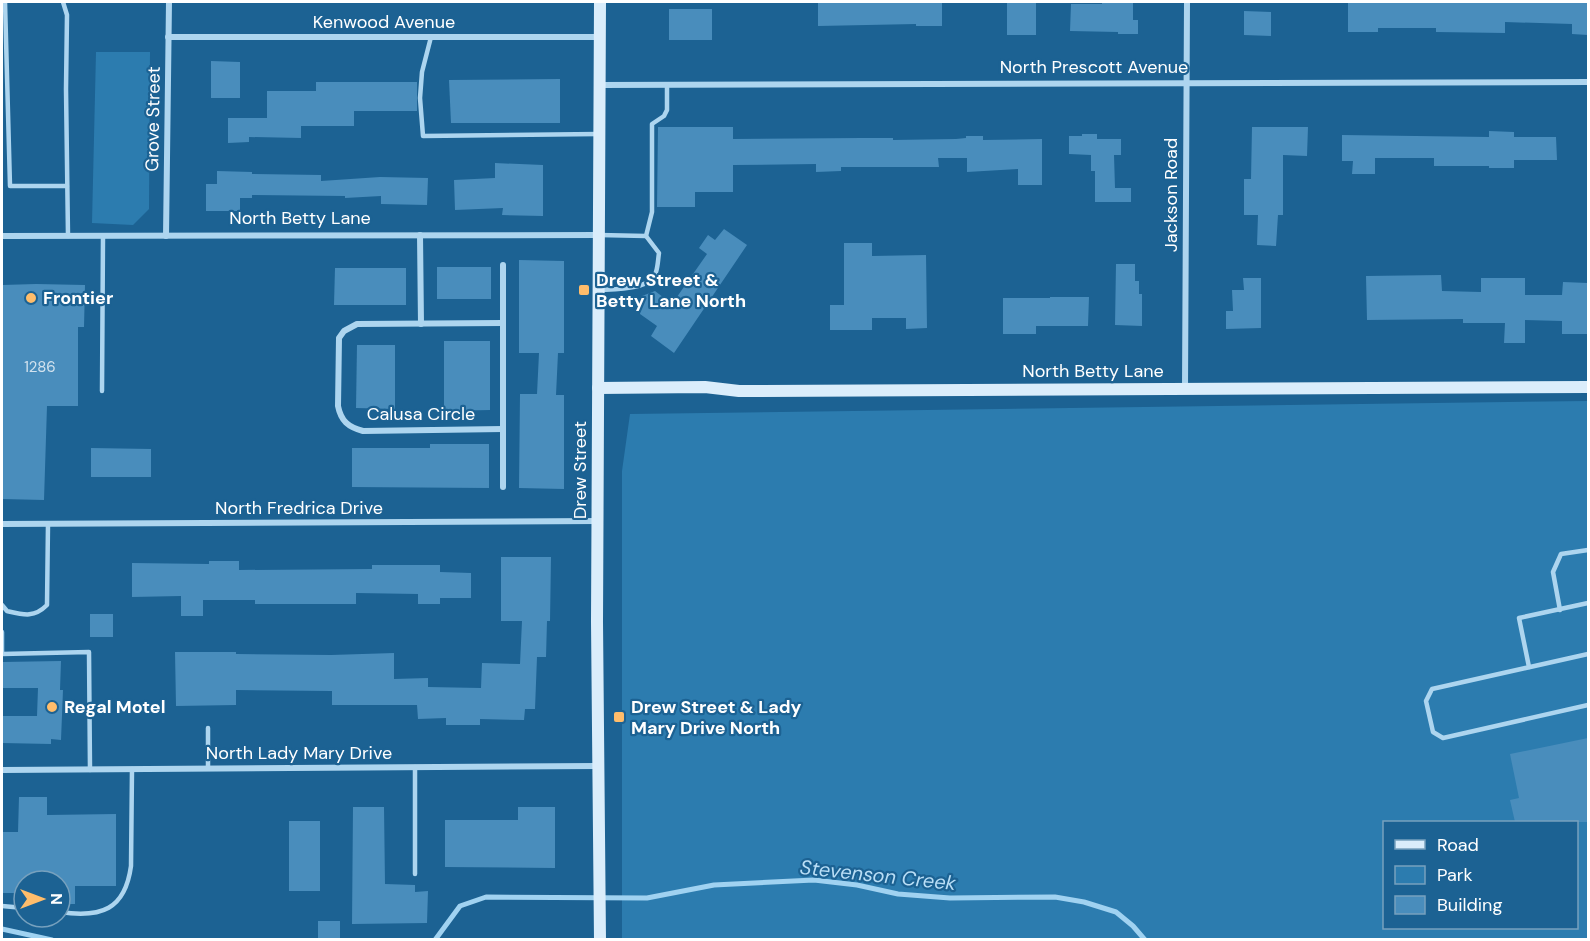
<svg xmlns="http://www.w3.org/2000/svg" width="1590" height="941" font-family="'DM Sans',sans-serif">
<rect width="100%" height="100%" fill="#1c6293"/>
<g fill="#2c7caf" fill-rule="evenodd">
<polygon points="96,52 150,52 149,209 133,225 92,223"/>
<path d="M1588 401V939L622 940V471L630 414ZM1384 822H1576V928H1384Z"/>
</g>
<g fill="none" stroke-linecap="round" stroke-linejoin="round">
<g stroke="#a0d2f1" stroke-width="5">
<polyline points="2,929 52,940"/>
<polyline points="435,940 460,906 486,897 647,898 714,885 814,880 857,885 898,894 950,898 1055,897 1084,902 1116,912 1133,926 1145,940"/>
</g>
</g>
<g fill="#498dbc">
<polygon points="818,2 942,2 942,26 916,26 916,24 818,26"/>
<rect x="1007" y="2" width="29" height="33"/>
<polygon points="1102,2 1133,2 1133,20 1138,20 1138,34 1118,34 1118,32 1070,31 1071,4 1102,4"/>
<polygon points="1348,2 1587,2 1588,35 1572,34 1572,24 1505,22 1505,33 1436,32 1436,28 1378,28 1378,32 1348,32"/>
<rect x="669" y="9" width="43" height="31"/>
<polygon points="1244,11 1271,12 1271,36 1244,35"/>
<polygon points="211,61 240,62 240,98 211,98"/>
<polygon points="560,79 560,123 451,123 449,80"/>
<polygon points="316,82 417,82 417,111 354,111 354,126 301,126 301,138 249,137 249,142 228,143 228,118 267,118 267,91 316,91"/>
<polygon points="658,127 733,127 733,139 862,138 893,138 893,140 956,139 966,138 966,136 983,136 983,140 1042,139 1042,185 1018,185 1018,169 967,172 967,158 938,158 939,167 841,167 841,171 816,172 816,164 733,165 733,192 695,192 695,207 657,207"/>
<polygon points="1252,127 1308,127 1307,156 1283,155 1283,215 1278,215 1276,246 1257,245 1258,215 1244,215 1244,179 1251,179"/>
<polygon points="1489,131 1514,132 1514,137 1556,137 1557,160 1514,160 1514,168 1489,168 1489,166 1434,166 1434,158 1375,158 1375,174 1352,174 1353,161 1342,161 1342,135 1489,137"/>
<polygon points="1082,134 1097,134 1097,139 1121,139 1121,155 1114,155 1115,188 1131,188 1131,202 1095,202 1095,171 1091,171 1091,155 1069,154 1069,136 1082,136"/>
<polygon points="495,163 543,165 543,216 502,215 503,208 455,210 454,180 495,178"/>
<polygon points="217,171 252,172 252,174 321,175 321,181 380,177 428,178 427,205 381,204 381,196 345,198 345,196 252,195 252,198 240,198 240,211 206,211 206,184 217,184"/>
<polygon points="724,229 747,245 674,353 651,336 657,326 640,314 642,296 655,291 672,304 707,254 699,248 708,235 715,240"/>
<polygon points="844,243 872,243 872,256 926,255 927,328 906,329 906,318 872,318 872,330 830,330 830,305 844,305"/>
<polygon points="519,260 564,261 564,353 558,353 556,395 564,395 564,489 519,488 520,394 537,394 539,353 519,353"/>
<polygon points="1116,264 1135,264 1135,281 1139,281 1139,294 1142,294 1142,326 1115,325"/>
<rect x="437" y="267" width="54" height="32"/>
<polygon points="335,268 406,268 406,305 334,305"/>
<polygon points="1441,275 1442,291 1481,292 1481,278 1525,278 1525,295 1562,295 1563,282 1588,283 1588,334 1562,334 1562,321 1525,320 1525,343 1504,343 1505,323 1463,323 1463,319 1367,320 1366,276"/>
<polygon points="1243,278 1261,278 1261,328 1226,329 1226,311 1233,311 1232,290 1244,290"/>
<polygon points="36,284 85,285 84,327 78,327 78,406 47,406 44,500 2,499 2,285"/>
<polygon points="1050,297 1089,297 1088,326 1036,326 1036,334 1003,334 1003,298 1050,298"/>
<polygon points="444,341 490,341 490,410 444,411"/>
<polygon points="357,345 395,345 395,409 356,408"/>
<polygon points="430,444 489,444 489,488 352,487 352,448 430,448"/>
<polygon points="91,448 151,449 151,477 91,477"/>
<polygon points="501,557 551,557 550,621 547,621 546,657 537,657 535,709 525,709 524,720 480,719 480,725 446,725 446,718 418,719 417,705 332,705 332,691 236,690 236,705 176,706 175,652 236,652 236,654 331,655 394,653 394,679 428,678 428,687 481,688 482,663 520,664 522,621 501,621"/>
<polygon points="209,561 239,561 239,570 372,569 372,565 440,565 440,572 471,573 471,598 440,598 440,604 418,604 418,594 356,593 356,604 255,604 255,600 203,600 203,616 181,616 181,596 132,597 132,563 209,564"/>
<rect x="90" y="614" width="23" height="23"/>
<polygon points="61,661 60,690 63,690 61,740 51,739 51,744 2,743 2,716 37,716 38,688 2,688 2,662"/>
<polygon points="1588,738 1588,822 1515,822 1510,800 1519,798 1510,754"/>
<polygon points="19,797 47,797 47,815 116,814 116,886 75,886 75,904 60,904 60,881 24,881 23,893 2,893 2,832 18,832"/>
<polygon points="353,807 384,807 385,884 415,885 415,892 428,891 427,923 352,924"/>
<polygon points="518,807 555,807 555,868 445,867 445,820 518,820"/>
<rect x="289" y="821" width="31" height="70"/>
<rect x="318" y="921" width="22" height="17"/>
</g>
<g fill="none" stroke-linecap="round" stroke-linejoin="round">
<g stroke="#add5ef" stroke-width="4.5">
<polyline points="5,2 10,186 67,186"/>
<polyline points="63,2 67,15 66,89 68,236"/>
<polyline points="431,37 422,72 420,98 423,136 599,134"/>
<polyline points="599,235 646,236 652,212 652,124 664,116 667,110 667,85"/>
<path d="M599 290C614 289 652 290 656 272 658 266 658 259 659 253L646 236"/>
<polyline points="102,391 103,236"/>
<path d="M2 605 7 611C24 615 34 618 47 605L48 524"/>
<polyline points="1560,610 1553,572 1561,554 1588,550"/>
<polyline points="2,632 2,654"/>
<polyline points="2,654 89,652 90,770"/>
<polyline points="1588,654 1432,689 1426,701 1433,732 1443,738 1588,705"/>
<polyline points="1529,667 1519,618 1588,603"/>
<polyline points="208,728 208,768"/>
<polyline points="415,767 415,874"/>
<polyline points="2,906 24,908"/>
<path d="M60 912C101 918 125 910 131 866L132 769"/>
</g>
<g stroke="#add5ef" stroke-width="6">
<polyline points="168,37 600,37"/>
<polyline points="600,85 1588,82"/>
<polyline points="420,235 421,324"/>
<polyline points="2,236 599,235"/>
<polyline points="166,236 169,2"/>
<polyline points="1185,389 1187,2"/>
<path d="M503 429 363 431C348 427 341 421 338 406L339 338 344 331 357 324 503 323"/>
<polyline points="503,487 503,265"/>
<polyline points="2,524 598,521"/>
<polyline points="2,770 597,766"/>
</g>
<g stroke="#daedfb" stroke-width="12">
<polyline points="598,388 705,387 739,391 1588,387"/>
<polyline points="600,940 597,622 600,2"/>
</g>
</g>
<g fill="#ffbd6b" stroke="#1c6293" stroke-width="2">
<rect x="578" y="284" width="12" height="12" rx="3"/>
<circle cx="31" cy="298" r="6"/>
<circle cx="52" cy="707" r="6"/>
<rect x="613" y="711" width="12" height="12" rx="3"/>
</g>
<g text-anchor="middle" stroke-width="4.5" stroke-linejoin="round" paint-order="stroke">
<g font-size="15" fill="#d2e2ee">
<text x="40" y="372">1286</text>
</g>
<g font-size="18" fill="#fff" stroke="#1c6293">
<text x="384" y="28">Kenwood Avenue</text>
<text x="1094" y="73">North Prescott Avenue</text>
<text transform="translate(153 119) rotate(-89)" y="6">Grove Street</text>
<text transform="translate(1171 195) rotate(-90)" y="6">Jackson Road</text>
<text x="300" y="224">North Betty Lane</text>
<text x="1093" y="377">North Betty Lane</text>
<text x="421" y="420">Calusa Circle</text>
<text transform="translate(580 470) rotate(-90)" y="6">Drew Street</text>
<text x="299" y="514">North Fredrica Drive</text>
<text x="299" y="759">North Lady Mary Drive</text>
</g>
<g font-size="18" font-weight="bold" fill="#fff" stroke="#1c6293" text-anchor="start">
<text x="596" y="286">Drew Street &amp;<tspan x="596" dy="21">Betty Lane North</tspan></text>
<text x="43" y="304">Frontier</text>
<text x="64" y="713">Regal Motel</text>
<text x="631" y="713">Drew Street &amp; Lady<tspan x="631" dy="21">Mary Drive North</tspan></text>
</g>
<g font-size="20" font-style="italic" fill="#b9def6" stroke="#1c6293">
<text transform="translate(878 875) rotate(6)" y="7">Stevenson Creek</text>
</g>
</g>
<rect width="1590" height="941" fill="none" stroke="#ffffff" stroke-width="6"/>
<rect x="1383" y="821" width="195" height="108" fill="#1c6293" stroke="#77a1be" stroke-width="1.5"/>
<rect x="1395" y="840" width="30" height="9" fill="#daedfb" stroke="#77a1be" stroke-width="1.5"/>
<text x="1437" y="851" font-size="18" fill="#ffffff">Road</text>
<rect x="1395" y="866" width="30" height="18" fill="#2c7caf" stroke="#77a1be" stroke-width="1.5"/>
<text x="1437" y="881" font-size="18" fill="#ffffff">Park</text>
<rect x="1395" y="896" width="30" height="18" fill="#498dbc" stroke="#77a1be" stroke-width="1.5"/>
<text x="1437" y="911" font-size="18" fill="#ffffff">Building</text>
<g transform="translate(42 899) rotate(90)"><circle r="28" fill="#1c6293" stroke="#77a1be" stroke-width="1.5"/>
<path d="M0-4.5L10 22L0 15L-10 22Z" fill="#ffbd6b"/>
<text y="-9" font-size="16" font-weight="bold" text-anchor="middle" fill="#ffffff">N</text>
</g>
</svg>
